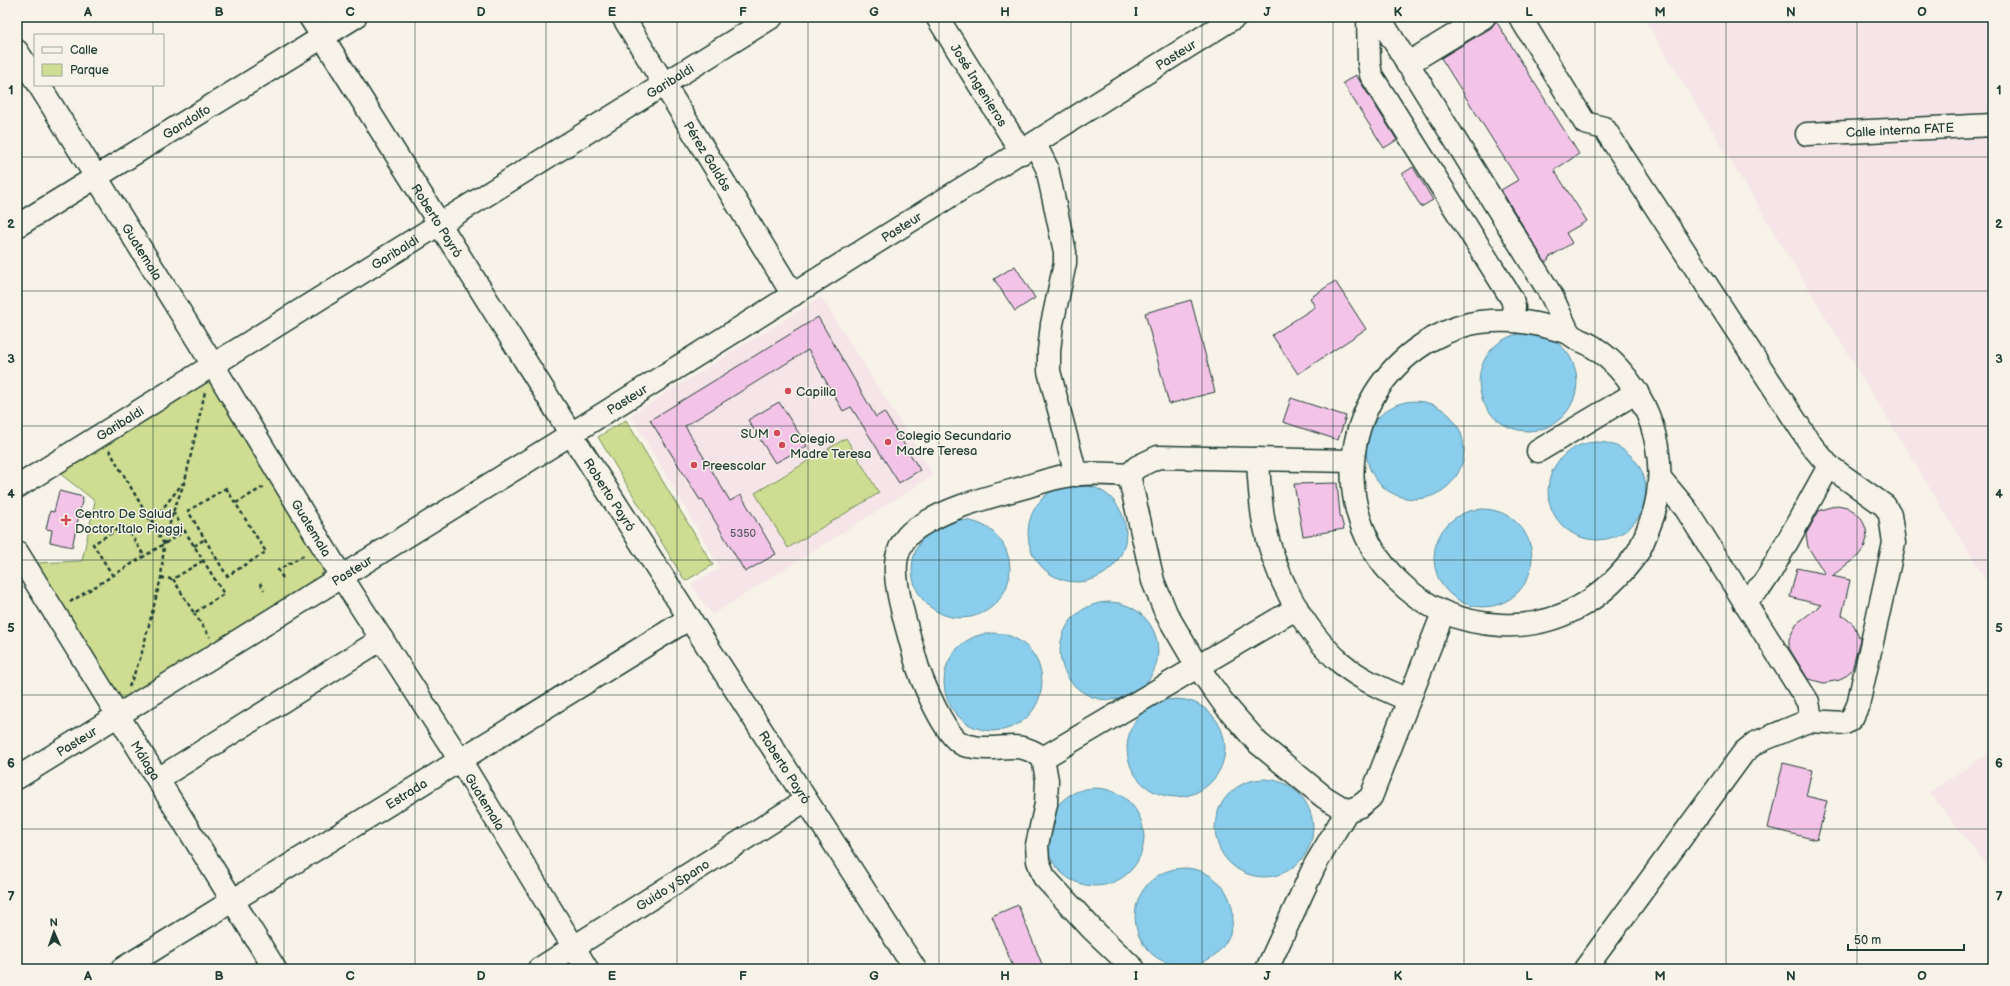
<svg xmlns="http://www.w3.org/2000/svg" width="2010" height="986" font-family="'Balsamiq Sans',sans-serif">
<rect width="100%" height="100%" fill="#f7f3e8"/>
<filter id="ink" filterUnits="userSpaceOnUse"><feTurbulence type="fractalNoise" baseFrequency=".025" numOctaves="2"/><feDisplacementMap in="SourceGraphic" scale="8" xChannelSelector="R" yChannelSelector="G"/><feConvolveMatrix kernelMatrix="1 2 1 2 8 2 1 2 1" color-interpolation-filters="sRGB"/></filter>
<g filter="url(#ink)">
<g fill="#f6e5e8">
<polygon points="1643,17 1993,17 1993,592"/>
<polygon points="821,297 934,475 712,615 691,584 720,568 631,415"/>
<polygon points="1993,751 1993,873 1929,792"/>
</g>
<g fill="#cedd91" stroke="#768d62">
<polygon points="208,380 215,385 322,566 323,573 320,578 131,697 122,699 114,695 36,563 82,561 95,501 58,472"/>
<polygon points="626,420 713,565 685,581 598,437"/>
<polygon points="846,438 879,493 788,548 755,493"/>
</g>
<g fill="#8acdec" stroke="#5f93a2">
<circle cx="1528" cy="382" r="49"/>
<circle cx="1415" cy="450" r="49"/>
<circle cx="1597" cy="491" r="49"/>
<circle cx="1077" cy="533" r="49"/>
<circle cx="1483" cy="558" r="49"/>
<circle cx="961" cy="569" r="49"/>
<circle cx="1109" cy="651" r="49"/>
<circle cx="993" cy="682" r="49"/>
<circle cx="1176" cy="748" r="49"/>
<circle cx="1264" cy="828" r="49"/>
<circle cx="1095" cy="837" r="49"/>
<circle cx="1184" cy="917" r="49"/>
</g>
<g fill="#f3c4e8" stroke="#1f3d34">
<polygon points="1496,21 1579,154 1554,170 1587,221 1566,233 1572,243 1548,258 1549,260 1545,262 1501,190 1518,180 1441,58 1491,28"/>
<polygon points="1356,75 1397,140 1384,148 1343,83"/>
<polygon points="1413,167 1433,200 1421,207 1402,174"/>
<polygon points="1015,266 1035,298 1015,311 994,279"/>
<polygon points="1335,281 1366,329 1298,374 1272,335 1315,307 1310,298"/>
<polygon points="1191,300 1215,392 1169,404 1145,313"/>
<polygon points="818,317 876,417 884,412 920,470 899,483 851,407 843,411 808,350 685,426 730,501 741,495 776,554 745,572 702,499 700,500 650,420"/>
<polygon points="1291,398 1346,416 1338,440 1283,422"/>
<polygon points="779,402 807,446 775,463 748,420"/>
<polygon points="1337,483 1340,514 1344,529 1303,536 1294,484"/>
<polygon points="59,491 83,497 72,547 50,542 52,530 46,529 50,511 54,512"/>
<polygon points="1837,505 1847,507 1855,512 1862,519 1866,529 1867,538 1864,548 1858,556 1832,576 1850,580 1842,615 1854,625 1860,639 1852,670 1840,680 1824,683 1808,679 1789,648 1789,639 1796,624 1821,605 1790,597 1797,568 1825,574 1808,547 1806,534 1819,511"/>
<polygon points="1783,763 1812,770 1806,796 1827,801 1817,840 1768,828"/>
<polygon points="1018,905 1044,969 1014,969 992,916"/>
</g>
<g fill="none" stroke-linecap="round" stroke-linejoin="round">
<defs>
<g id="minor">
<path id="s1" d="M310 17 571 434 915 969"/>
<path id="s2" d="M623 17 793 295"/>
<path id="s3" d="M937 17 1022 153"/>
<polyline points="1368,17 1369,63 1371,75 1512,299 1514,307 1511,320"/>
<path d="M1379 17 1550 293C1555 301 1565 328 1570 334 1575 339 1585 342 1592 346 1601 352 1612 361 1619 369 1658 412 1671 476 1648 529 1645 537 1642 545 1638 552 1606 598 1559 628 1501 625 1462 623 1426 609 1397 580 1325 508 1343 389 1432 339 1447 331 1464 324 1480 322 1513 318 1538 323 1569 333"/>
<polyline points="1520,17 1585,123 1604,128 1812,446 1829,466 1885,506 1890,515 1894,543 1858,705 1852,718 1845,723 1808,721"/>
<polyline points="17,51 35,79"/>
<polyline points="1407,64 1484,17"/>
<path id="s4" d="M39 85 213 365 341 576 460 760 587 969"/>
<path id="s5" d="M1807 134 1993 125"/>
<polyline points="1035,144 1047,168 1065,252 1065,263 1052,324 1049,351 1049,371 1076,475"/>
<path id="s6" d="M17 226 355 17"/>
<polyline points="1538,451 1637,392"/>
<path d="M1258 459C1259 480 1260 502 1264 523 1274 573 1301 628 1340 662 1359 679 1385 690 1409 700"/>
<polyline points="1352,461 1158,457 1137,467 1129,475 1153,581 1166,613 1197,666 1225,705 1258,743 1324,797 1347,811 1360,806 1371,797 1443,613"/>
<path d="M1129 475C1108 474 1087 472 1066 476 1051 478 1036 484 1022 488 986 498 948 507 917 528 907 534 900 545 897 557 891 581 909 633 915 658 920 677 944 735 962 744 965 746 970 746 974 747 1002 752 1016 738 1043 758L1047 780 1046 804 1037 845 1038 861 1044 877 1092 929 1134 969"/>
<path id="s7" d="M17 487 772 17"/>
<path id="s8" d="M17 552 275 969"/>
<polyline points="1744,602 1762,585 1770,573 1829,466"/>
<polyline points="1043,758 1297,608"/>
<path id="s9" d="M17 778 571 434 1235 17"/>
<polyline points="158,779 382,639"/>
<path id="s10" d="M122 969 690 618"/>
<path id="s11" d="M539 969 806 800"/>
<polyline points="1267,969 1315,865 1347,811"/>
<polyline points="1585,969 1744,752 1755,743 1808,721 1810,713 1808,702 1686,509 1660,478"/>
</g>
</defs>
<use href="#minor" stroke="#1f3d34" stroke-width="25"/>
<g stroke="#1f3d34" stroke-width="2.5" stroke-dasharray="4 3" stroke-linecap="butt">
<polyline points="109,450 164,544"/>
<polygon points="226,488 266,552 227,576 188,511"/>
<polyline points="236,503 265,486"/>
<polyline points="173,512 224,594 194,613 173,579 204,560"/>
<polyline points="151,523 183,483"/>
<polyline points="194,546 205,539"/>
<polyline points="113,576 93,544 125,525 145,557"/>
<polyline points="161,578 173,579"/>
<polyline points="283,578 278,570 306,554"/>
<polyline points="260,583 264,590"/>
<polyline points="70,602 185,531"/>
<polyline points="194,613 210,637"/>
<polyline points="129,687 141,656 161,578 164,545 173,512 185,481 205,392"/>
</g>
<use href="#minor" stroke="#f7f3e8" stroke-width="22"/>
</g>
</g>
<path fill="none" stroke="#1f3d34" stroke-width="1" stroke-opacity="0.55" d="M153 17V35M284 17V969M415 17V969M546 17V969M677 17V969M808 17V969M939 17V969M1071 17V969M1202 17V969M1333 17V969M1464 17V969M1595 17V969M1726 17V969M1857 17V969M153 85V969M17 157H1993M17 291H1993M17 426H1993M17 560H1993M17 695H1993M17 829H1993"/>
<g fill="#d1495b" stroke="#f7f3e8" stroke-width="1.5">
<circle cx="788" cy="391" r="4"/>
<circle cx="777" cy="433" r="4"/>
<circle cx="888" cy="442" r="4"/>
<circle cx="782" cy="445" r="4"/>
<circle cx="694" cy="465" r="4"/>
<path d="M64 514h4v4h4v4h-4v4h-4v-4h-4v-4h4z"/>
</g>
<g text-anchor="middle" stroke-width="3" stroke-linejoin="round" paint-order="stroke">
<g font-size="11" fill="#545f61">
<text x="743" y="537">5350</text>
</g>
<g font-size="13" fill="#1f3d34" stroke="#f7f3e8">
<text dy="5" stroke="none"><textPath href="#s9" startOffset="1366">Pasteur</textPath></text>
<text dy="5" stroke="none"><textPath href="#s7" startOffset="769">Garibaldi</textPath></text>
<text dy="5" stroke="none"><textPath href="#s3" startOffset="80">José Ingenieros</textPath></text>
<text dy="5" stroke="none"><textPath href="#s6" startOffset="199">Gandolfo</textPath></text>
<text dy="5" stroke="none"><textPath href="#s5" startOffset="93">Calle interna FATE</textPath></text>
<text dy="5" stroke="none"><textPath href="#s2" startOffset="163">Pérez Galdós</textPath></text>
<text dy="5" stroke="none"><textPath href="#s1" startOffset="240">Roberto Payró</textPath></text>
<text dy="5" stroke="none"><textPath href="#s9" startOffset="1042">Pasteur</textPath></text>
<text dy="5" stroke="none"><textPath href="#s4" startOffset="196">Guatemala</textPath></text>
<text dy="5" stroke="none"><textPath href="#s7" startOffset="445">Garibaldi</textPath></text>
<text dy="5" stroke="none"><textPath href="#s9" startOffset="718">Pasteur</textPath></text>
<text dy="5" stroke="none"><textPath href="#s7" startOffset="121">Garibaldi</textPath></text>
<text dy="5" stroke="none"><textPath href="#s1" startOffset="564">Roberto Payró</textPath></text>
<text dy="5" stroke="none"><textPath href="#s4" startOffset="520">Guatemala</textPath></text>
<text dy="5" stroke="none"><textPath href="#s9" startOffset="394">Pasteur</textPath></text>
<text dy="5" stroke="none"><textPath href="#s9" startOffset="70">Pasteur</textPath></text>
<text dy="5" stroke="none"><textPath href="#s8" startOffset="245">Málaga</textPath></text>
<text dy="5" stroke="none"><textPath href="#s1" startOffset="888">Roberto Payró</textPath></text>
<text dy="5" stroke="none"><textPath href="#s10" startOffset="334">Estrada</textPath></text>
<text dy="5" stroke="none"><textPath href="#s4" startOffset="844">Guatemala</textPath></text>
<text dy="5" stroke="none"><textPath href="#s11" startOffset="158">Guido y Spano</textPath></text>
</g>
<g font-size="13" fill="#1f3d34" stroke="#f7f3e8" text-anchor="start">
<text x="796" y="396">Capilla</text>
<text x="769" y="438" text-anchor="end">SUM</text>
<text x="896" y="440">Colegio Secundario<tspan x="896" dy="15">Madre Teresa</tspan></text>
<text x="790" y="443">Colegio<tspan x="790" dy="15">Madre Teresa</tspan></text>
<text x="702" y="470">Preescolar</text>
<text x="75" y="518">Centro De Salud<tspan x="75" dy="15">Doctor Italo Piaggi</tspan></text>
</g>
</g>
<rect width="2010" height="986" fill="none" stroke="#f7f3e8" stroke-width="44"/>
<rect x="34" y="34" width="130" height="52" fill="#f7f3e8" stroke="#a1aaa0"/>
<rect x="42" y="47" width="20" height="6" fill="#f7f3e8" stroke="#a1aaa0"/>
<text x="70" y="54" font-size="12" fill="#1f3d34">Calle</text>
<rect x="42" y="64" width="20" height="12" fill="#cedd91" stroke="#a1aaa0"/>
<text x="70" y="74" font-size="12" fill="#1f3d34">Parque</text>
<g transform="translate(54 932) rotate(358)" stroke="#f7f3e8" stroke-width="3" paint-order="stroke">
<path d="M0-3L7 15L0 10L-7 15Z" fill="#1f3d34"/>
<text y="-6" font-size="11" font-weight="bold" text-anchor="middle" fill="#1f3d34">N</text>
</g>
<path d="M1848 944v6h116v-6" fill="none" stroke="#1f3d34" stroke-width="2"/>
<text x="1854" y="944" font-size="12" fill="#1f3d34" stroke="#f7f3e8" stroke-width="3" paint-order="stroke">50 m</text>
<rect x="22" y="22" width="1966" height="942" fill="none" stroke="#1f3d34" stroke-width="1.5"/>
<g font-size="13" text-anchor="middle" font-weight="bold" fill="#1f3d34">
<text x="88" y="16">A</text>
<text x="219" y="16">B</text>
<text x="350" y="16">C</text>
<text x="481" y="16">D</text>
<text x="612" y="16">E</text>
<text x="743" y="16">F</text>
<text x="874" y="16">G</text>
<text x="1005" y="16">H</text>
<text x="1136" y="16">I</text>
<text x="1267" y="16">J</text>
<text x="1398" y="16">K</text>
<text x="1529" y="16">L</text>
<text x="1660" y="16">M</text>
<text x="1791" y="16">N</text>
<text x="1922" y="16">O</text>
<text x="11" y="94">1</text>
<text x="1999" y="94">1</text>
<text x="11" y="228">2</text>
<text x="1999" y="228">2</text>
<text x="11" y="363">3</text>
<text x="1999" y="363">3</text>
<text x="11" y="498">4</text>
<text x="1999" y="498">4</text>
<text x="11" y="632">5</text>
<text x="1999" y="632">5</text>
<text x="11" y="767">6</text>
<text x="1999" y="767">6</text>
<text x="11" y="901">7</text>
<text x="1999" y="901">7</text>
<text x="88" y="980">A</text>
<text x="219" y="980">B</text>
<text x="350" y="980">C</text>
<text x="481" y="980">D</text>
<text x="612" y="980">E</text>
<text x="743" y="980">F</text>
<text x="874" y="980">G</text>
<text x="1005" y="980">H</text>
<text x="1136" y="980">I</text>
<text x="1267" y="980">J</text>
<text x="1398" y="980">K</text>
<text x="1529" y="980">L</text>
<text x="1660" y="980">M</text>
<text x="1791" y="980">N</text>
<text x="1922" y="980">O</text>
</g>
</svg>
